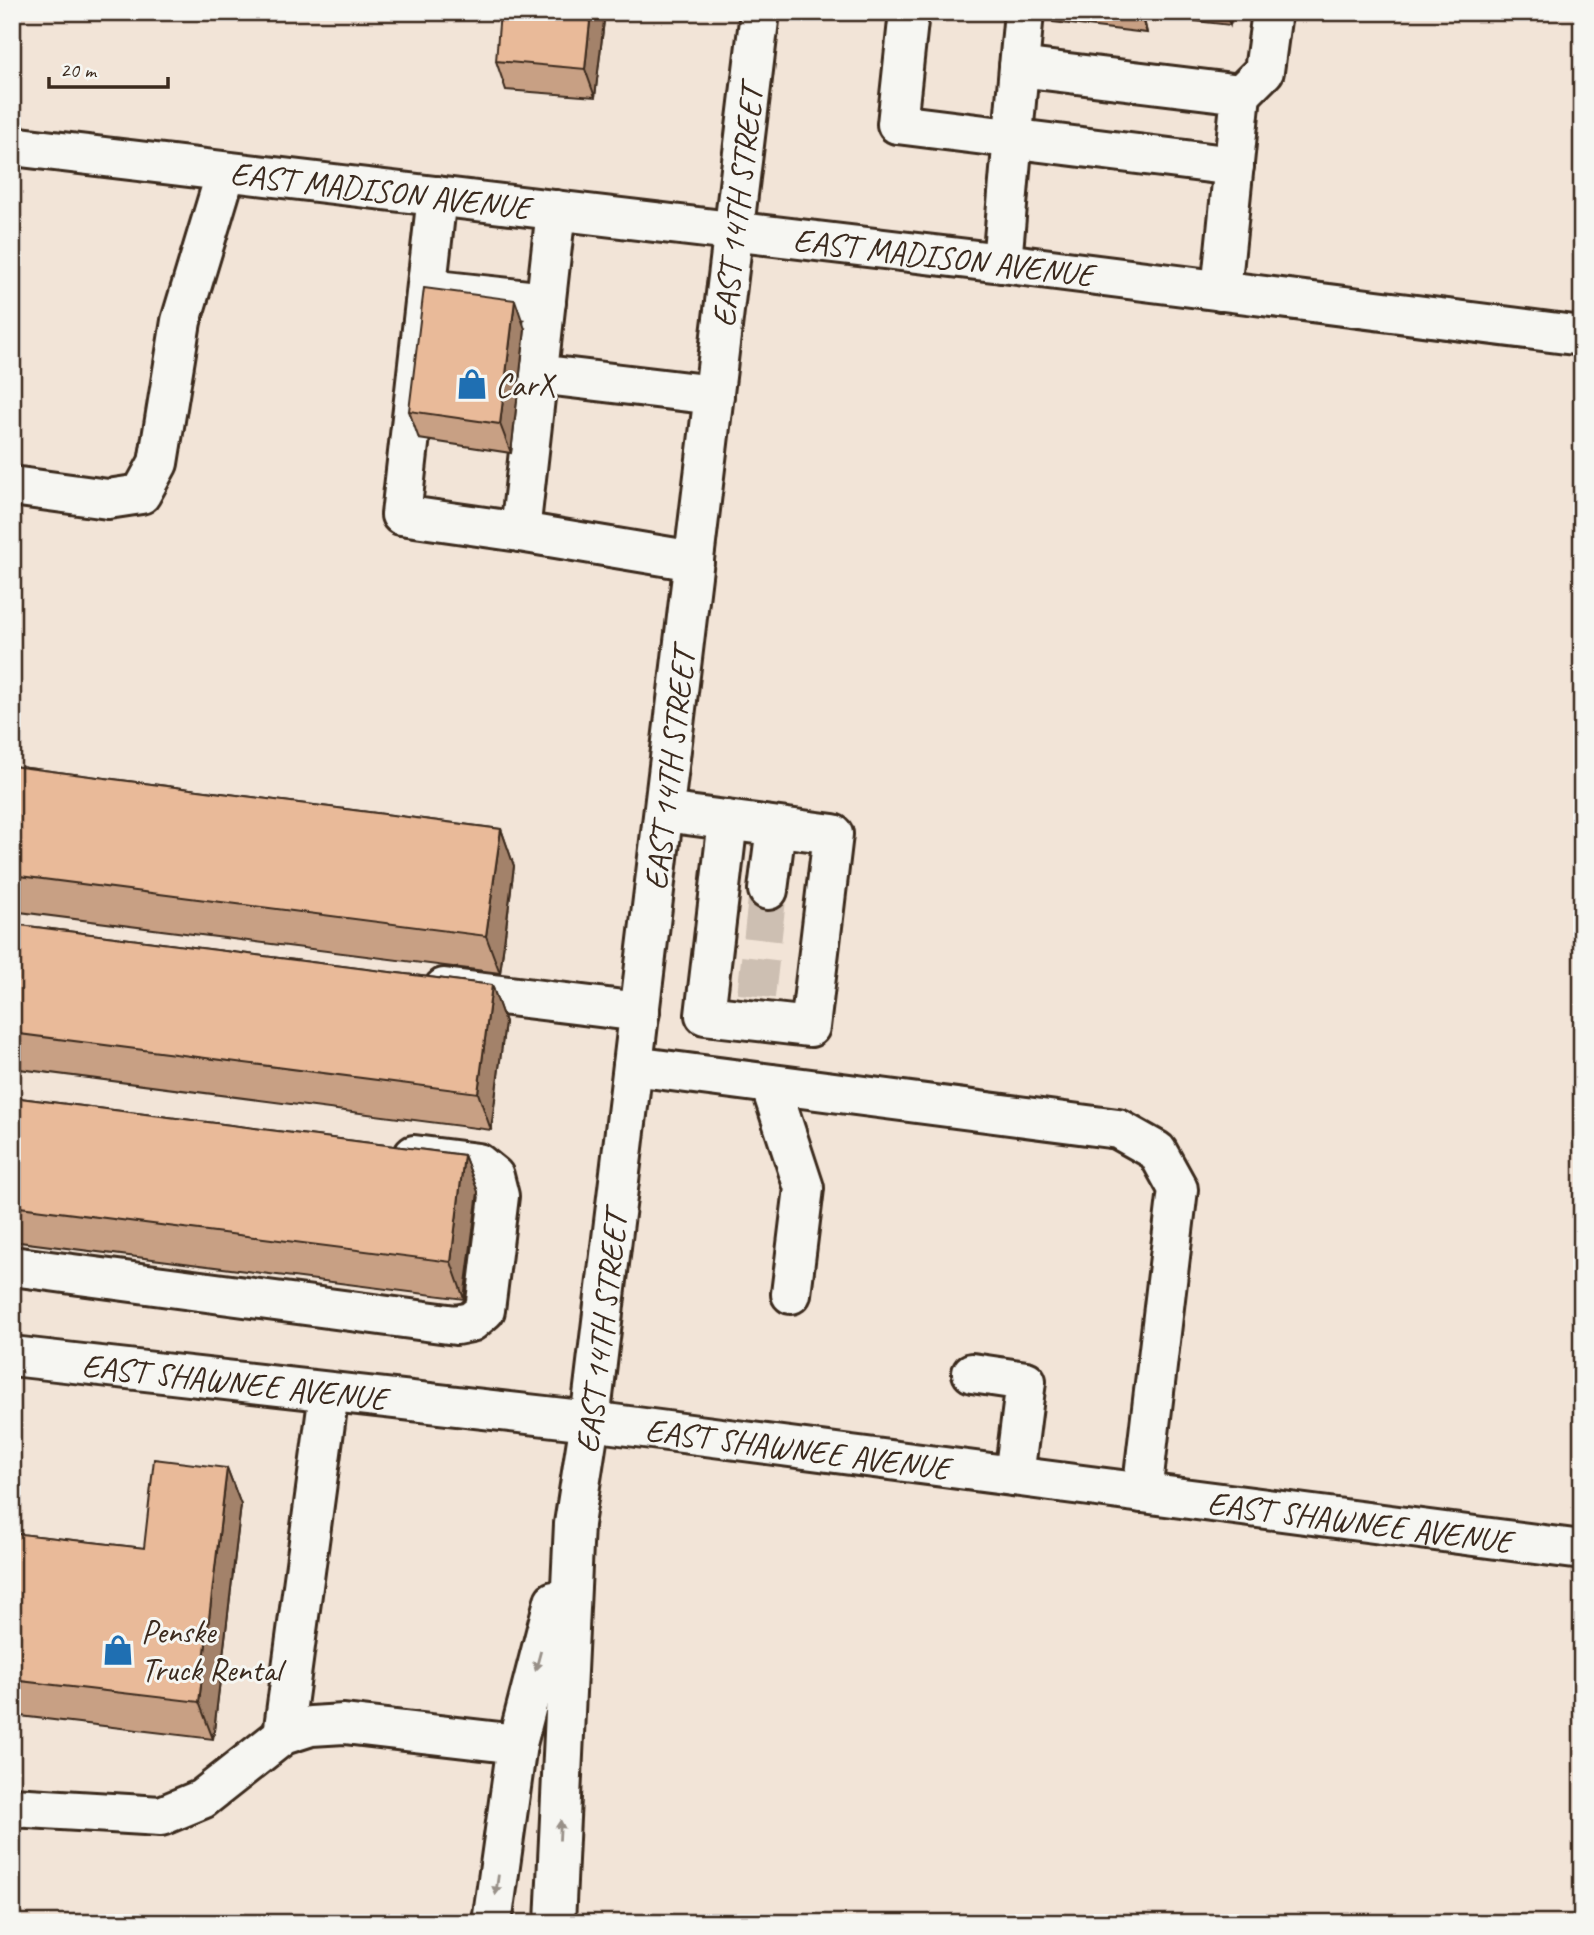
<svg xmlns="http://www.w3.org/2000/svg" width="1594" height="1935" font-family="Caveat,sans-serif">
<rect width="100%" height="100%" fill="#f2e4d7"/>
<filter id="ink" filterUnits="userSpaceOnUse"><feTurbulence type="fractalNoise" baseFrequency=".0143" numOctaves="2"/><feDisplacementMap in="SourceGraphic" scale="14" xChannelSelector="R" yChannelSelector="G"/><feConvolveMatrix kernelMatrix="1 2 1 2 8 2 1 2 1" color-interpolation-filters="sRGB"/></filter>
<g filter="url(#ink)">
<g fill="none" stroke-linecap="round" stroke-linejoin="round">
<polyline stroke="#cdbfb2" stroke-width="38" stroke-dasharray="38 19" stroke-linecap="butt" points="756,996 768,890"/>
<defs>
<g id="minor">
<polyline points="909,12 897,124 1234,166"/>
<polyline points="1019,67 1024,12"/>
<polyline points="1241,94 1264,71 1272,12"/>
<path id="s1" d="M12 146 1002 263 1582 336"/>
<polyline points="437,196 401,515 520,532"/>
<polyline points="556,210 520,532 694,561"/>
<polyline points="1002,263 1019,67 1241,94 1221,291"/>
<polyline points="427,289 546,302"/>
<polyline points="537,374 714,395"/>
<polyline points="12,486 108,499 141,494 158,463 181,321 226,172"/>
<polyline points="664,812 833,834 810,1027 705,1015 728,820"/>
<polyline points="768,890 776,827"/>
<polyline points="444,988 640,1012"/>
<polyline points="633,1066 1118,1129 1157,1151 1178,1189 1142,1493"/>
<polyline points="770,1084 804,1188 791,1294"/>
<polyline points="12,1266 456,1325 471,1322 485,1310 499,1196 494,1176 478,1163 414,1155"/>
<path id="s2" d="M12 1356 590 1421 1582 1550"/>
<polyline points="972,1373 1026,1381 1014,1476"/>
<polyline points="283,1735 329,1393"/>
<polyline points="12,1807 161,1816 202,1799 283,1735 311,1726 344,1724 517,1744"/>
</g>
<g id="major">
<polyline points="492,1923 517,1744 554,1601"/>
<path id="s3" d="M555 1923 574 1524 590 1421 760 12"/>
</g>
</defs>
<use href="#minor" stroke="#3b2a1e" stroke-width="44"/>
<use href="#major" stroke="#3b2a1e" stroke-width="44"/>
<use href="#minor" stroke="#f6f6f2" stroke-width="38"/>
<use href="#major" stroke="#f6f6f2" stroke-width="38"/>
</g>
<g fill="#c8a084" stroke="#3b2a1e" stroke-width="2">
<polygon points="605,12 595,97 506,90 496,61"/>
<polygon points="1049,12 1232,12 1230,25 1143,15 1147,33 1053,22"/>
<polygon points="525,329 511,453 419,439 409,411"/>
<polygon points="12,766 501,829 514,866 500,973 12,911"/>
<polygon points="12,924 492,985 505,1022 491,1130 12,1068"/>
<polygon points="12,1097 464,1155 478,1192 464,1299 12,1241"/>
<polygon points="227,1468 241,1505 213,1739 12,1715 12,1533 144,1548"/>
</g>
<g fill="#a3826b" stroke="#3b2a1e" stroke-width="2">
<polygon points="591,12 605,12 595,97 585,69"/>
<polygon points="1139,12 1142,12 1147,33"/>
<polygon points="1225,12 1232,12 1230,25"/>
<polygon points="515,300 525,329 511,453 500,424"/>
<polygon points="501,829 514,866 500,973 486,936"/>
<polygon points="492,985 505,1022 491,1130 478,1093"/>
<polygon points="464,1155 478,1192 464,1299 451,1262"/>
<polygon points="227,1468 241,1505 213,1739 199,1702"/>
</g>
<g fill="#e9ba99" stroke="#3b2a1e" stroke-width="2">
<polygon points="500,12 591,12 585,69 496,61"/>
<polygon points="424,288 515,300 500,424 409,411"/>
<polygon points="12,766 501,829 486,936 12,875"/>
<polygon points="12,924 492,985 478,1093 12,1033"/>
<polygon points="12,1097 464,1155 451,1262 12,1206"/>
<polygon points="154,1459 227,1468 199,1702 12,1680 12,1533 144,1548"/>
</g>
<defs><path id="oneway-solid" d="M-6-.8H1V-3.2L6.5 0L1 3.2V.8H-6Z" transform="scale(1.75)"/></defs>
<g fill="#989088">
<use href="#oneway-solid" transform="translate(538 1661) rotate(105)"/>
<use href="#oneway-solid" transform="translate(560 1830) rotate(-87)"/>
<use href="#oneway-solid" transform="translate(497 1885) rotate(98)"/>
</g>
</g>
<defs>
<symbol id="shop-bare" viewBox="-9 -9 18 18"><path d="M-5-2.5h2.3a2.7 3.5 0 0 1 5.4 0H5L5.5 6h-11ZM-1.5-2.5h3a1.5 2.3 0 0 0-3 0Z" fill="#1f6fb2" stroke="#f6f6f2" stroke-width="2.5" paint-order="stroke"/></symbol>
</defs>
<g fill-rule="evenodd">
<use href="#shop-bare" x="450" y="362" width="44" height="44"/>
<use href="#shop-bare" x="96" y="1628" width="44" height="44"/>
</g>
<g text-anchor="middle" stroke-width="6" stroke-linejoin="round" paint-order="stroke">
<g font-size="33" fill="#3b2a1e" stroke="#f6f6f2">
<text dy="12" stroke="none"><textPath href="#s1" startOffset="371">EAST MADISON AVENUE</textPath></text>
<text dy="12" stroke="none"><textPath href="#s3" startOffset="1727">EAST 14TH STREET</textPath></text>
<text dy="12" stroke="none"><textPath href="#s1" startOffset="938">EAST MADISON AVENUE</textPath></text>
<text dy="12" stroke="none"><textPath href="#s3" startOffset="1160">EAST 14TH STREET</textPath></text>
<text dy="12" stroke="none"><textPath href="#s3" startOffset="593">EAST 14TH STREET</textPath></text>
<text dy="12" stroke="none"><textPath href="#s2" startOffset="224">EAST SHAWNEE AVENUE</textPath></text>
<text dy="12" stroke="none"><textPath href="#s2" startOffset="791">EAST SHAWNEE AVENUE</textPath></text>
<text dy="12" stroke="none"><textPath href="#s2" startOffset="1358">EAST SHAWNEE AVENUE</textPath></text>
</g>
<g font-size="33" fill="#3b2a1e" stroke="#f6f6f2" text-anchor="start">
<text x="495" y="396">CarX</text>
<text x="141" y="1643">Penske<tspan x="141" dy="38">Truck Rental</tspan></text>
</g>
</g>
<rect width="1594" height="1935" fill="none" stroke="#f6f6f2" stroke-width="42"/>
<rect x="21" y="21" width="1552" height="1893" fill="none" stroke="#3b2a1e" stroke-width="2.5" filter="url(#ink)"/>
<path d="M49 77v10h119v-10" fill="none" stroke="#3b2a1e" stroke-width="3.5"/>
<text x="60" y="77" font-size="21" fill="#3b2a1e" stroke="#f6f6f2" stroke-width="5" paint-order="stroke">20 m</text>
</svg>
